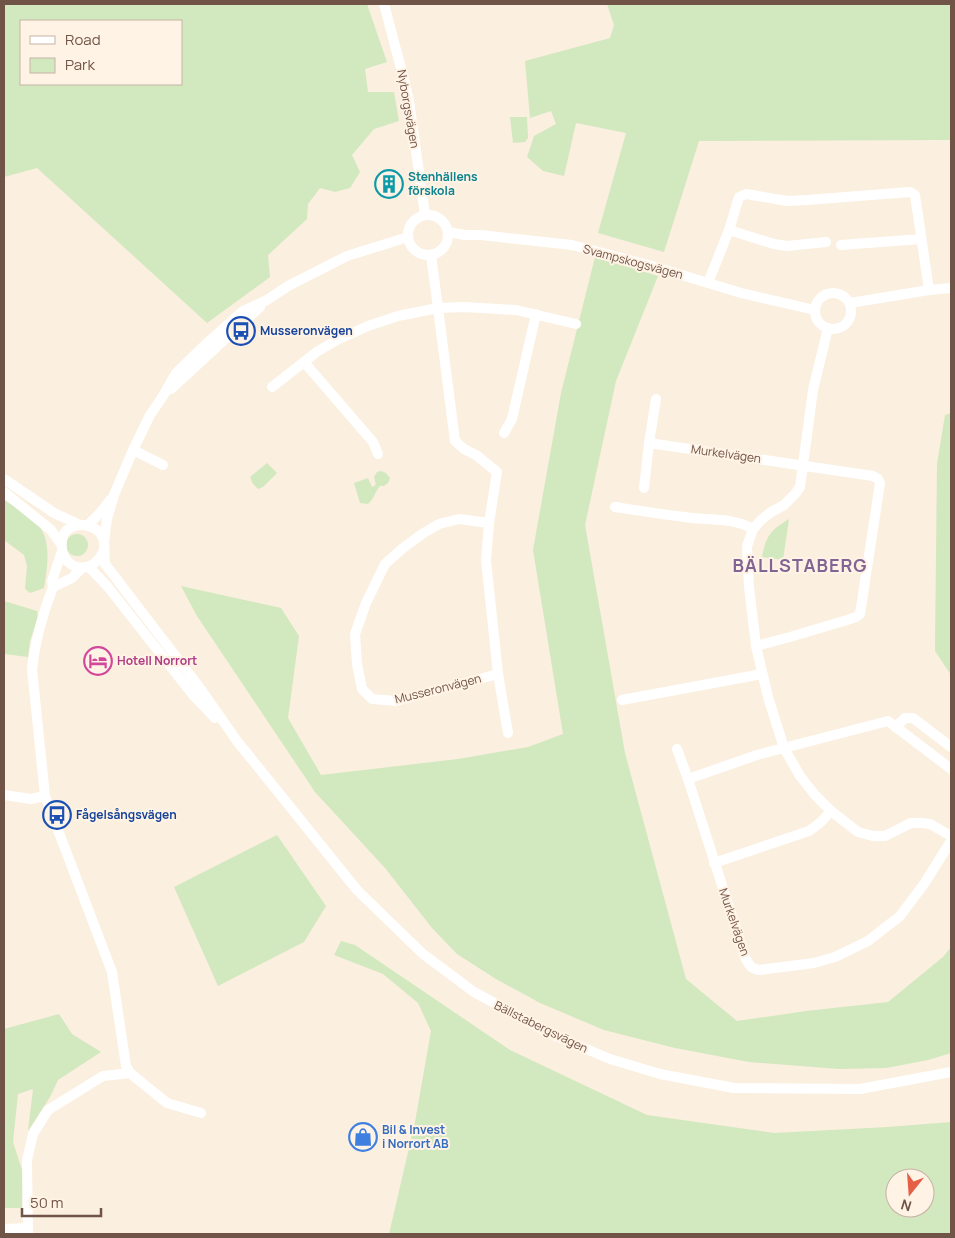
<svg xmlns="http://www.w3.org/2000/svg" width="955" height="1238" font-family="Manrope,sans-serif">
<rect width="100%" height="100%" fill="#fbefdf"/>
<g fill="#d2e8bf" fill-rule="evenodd">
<path d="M4 4H367L387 62 365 69 368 92H394L399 121 374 129 352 155 360 172 350 188 335 192 320 188 308 204 307 219 268 255 270 277 207 323 37 168 4 177ZM21 21H181V84H21Z"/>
<polygon points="607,4 951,4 951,140 699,141 664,252 598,233 626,133 576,123 564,176 543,171 527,157 534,136 556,124 551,111 530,118 525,61 610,38 614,25"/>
<polygon points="510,117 527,117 528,138 525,142 513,143"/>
<polygon points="595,257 658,276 616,381 585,525 625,753 686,979 737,1021 806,1011 888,1002 943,957 951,947 951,1053 928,1060 886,1068 839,1069 749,1062 675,1048 604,1030 540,1003 496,979 457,954 432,928 385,868 315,792 197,616 181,586 281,608 299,636 288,718 321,775 458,759 528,747 563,734 533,550 561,393"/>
<polygon points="951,413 951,675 935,651 937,464 945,415"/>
<polygon points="267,463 277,473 263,487 258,489 253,484 250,477"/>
<path d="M381 471 386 473 390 478 388 483 384 486H380C374 493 376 496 368 504L360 503 354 483 368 478 372 487 376 485 374 477 377 472Z"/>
<path d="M4 500C15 507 30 515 39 526 52 543 47 568 44 588L30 593 25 589 27 566 24 555 4 540Z"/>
<path d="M789 519 783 560 762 557C766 535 771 530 789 519Z"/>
<circle cx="77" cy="545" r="11"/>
<polygon points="4,601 37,611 38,618 30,641 28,657 4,654"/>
<polygon points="277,835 326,906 304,942 218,986 174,887"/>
<path d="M341 941 355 945 510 1050 647 1115 774 1133 888 1127 951 1122V1234H389L415 1122 431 1031 418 1003 383 974 334 955ZM895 1178H925V1208H895Z"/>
<polygon points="59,1014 72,1034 101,1052 58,1080 50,1097 28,1131 33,1089 18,1094 13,1142 23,1173 22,1208 4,1208 4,1029"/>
</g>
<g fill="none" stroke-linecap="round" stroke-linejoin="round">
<g stroke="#fff" stroke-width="10">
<polyline points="384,4 403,76 409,101 425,215"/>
<circle cx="428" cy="235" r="20"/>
<polyline points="729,230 774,244 787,246 826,242"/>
<polyline points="448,232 465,235 481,235 572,245 652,266 741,293 815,310"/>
<polyline points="841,245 921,239"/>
<polyline points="708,283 729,230 739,197 746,194 787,201 807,200 910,192 915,195 929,290"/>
<circle cx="833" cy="311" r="18"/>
<polyline points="850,303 929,290 951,288"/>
<polyline points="828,328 813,390 800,487 795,494 784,505 771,512 761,520 753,529 747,546 749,587 756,646 768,697 784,748 800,776 815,795 831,811 858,832 873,836 885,836 911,823 922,823 930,824 951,836"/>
<polyline points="304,362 373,442 378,454"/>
<polyline points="272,387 318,351 339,339 368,326 398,316 438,308 431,255"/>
<polyline points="171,389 260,307"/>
<polyline points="656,399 649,443 873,476 878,479 880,483 860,614 856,617 847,620 790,637 756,646"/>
<polyline points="504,433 512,419 536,314"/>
<polyline points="133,450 163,465"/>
<polyline points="4,479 54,513 80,525"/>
<polyline points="644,488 649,443"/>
<polyline points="4,492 51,530 61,544"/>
<path d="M615 507C641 511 666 515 692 518 713 520 734 518 753 529"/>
<polyline points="489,523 486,560 498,674 508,733"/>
<polyline points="88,525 100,513 110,500"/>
<polyline points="104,541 107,519 114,495 133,450 150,415 163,396 176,373 207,343 243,311 267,300 288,286 347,256 408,237"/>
<path d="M104 549C94 579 58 570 62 541 62 537 63 534 66 531 78 520 100 525 104 541 105 548 104 557 105 564L200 688 237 741 357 890 423 954 474 992 551 1034 610 1059 660 1074 734 1088 860 1089 951 1072"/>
<path d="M62 551 52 581 53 587C43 613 35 641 32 669L45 796 112 972 126 1066 130 1073 167 1103 201 1113"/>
<polyline points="89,567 108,587 193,695 215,718"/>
<polyline points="53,587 72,578 82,568"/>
<polyline points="498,674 396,701 372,699 362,689 357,664 355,634 366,603 385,564 403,548 422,534 439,524 459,519 489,523 497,472 476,455 464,449 455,441 438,308 465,307 516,310 576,324"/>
<polyline points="622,700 762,674"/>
<polyline points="895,727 905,718 913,718 951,747"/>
<polyline points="677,749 688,779 757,755 888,721 951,769"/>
<path d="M688 779 745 957C749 965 750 968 759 970L814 963 835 957 868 941 900 916 924 884 951 841"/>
<polyline points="4,795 31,799 45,796"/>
<polyline points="714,863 809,831 821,822 831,811"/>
<polyline points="4,1229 27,1228"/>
<polyline points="28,1234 27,1160 33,1134 48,1110 103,1076 130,1073"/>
</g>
</g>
<defs>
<symbol id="building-ring" viewBox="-11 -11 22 22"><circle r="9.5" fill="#fff3e5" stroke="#0f9aa8" stroke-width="1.5"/><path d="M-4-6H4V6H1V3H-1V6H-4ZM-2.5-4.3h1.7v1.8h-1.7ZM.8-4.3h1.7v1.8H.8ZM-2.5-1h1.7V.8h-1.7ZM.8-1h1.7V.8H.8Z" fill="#0f9aa8"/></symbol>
<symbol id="bus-ring" viewBox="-11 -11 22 22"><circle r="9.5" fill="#fff3e5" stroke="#1a4fb4" stroke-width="1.5"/><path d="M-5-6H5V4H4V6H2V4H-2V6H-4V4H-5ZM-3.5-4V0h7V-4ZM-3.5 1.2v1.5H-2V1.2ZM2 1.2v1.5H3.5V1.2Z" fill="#1a4fb4"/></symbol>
<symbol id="hotel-ring" viewBox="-11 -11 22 22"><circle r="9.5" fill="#fff3e5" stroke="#d1479c" stroke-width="1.5"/><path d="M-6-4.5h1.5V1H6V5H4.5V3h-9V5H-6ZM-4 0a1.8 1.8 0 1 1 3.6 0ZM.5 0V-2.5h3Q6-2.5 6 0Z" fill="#d1479c"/></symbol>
<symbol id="shop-ring" viewBox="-11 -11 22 22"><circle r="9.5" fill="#fff3e5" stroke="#3f7fe0" stroke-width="1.5"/><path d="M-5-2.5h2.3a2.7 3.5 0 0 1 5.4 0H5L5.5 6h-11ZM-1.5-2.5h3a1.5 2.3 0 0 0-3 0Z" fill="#3f7fe0"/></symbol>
</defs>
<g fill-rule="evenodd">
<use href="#building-ring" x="373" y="168" width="32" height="32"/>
<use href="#bus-ring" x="225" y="315" width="32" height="32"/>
<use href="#hotel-ring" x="82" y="645" width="32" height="32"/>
<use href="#bus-ring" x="41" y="799" width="32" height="32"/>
<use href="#shop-ring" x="347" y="1121" width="32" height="32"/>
</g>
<g text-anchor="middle" stroke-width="4" stroke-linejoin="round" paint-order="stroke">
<g font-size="12" fill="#715448" stroke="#fff3e5">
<text transform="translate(408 109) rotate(80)" y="4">Nyborgsvägen</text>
<text transform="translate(633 262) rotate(15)" y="4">Svampskogsvägen</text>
<text transform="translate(726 454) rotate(8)" y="4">Murkelvägen</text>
<text transform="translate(438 689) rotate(-14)" y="4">Musseronvägen</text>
<text transform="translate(734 922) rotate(71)" y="4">Murkelvägen</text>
<text transform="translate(541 1027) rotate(26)" y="4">Bällstabergsvägen</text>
</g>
<g font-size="12" font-weight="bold" fill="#0d838f" stroke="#fff3e5" text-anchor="start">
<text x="408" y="181">Stenhällens<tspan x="408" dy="14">förskola</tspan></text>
</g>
<g font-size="12" font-weight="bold" fill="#164399" stroke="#fff3e5" text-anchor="start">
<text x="260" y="335">Musseronvägen</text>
<text x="76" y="819">Fågelsångsvägen</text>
</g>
<g font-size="12" font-weight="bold" fill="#b23c85" stroke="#fff3e5" text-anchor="start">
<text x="117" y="665">Hotell Norrort</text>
</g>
<g font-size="12" font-weight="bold" fill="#366cbe" stroke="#fff3e5" text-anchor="start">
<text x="382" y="1134">Bil &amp; Invest<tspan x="382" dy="14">i Norrort AB</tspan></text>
</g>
<g font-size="18" font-weight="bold" letter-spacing="1" fill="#816394" stroke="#fff3e5">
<text x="800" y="572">BÄLLSTABERG</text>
</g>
</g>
<rect width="955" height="1238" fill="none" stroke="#715448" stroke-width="10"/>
<rect x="20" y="20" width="162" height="65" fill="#fff3e5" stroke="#c6b3a6"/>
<rect x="30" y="36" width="25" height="8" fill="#ffffff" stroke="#c6b3a6"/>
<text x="65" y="45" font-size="15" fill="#715448">Road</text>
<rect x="30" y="58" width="25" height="15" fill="#d2e8bf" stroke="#c6b3a6"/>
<text x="65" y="70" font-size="15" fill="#715448">Park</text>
<g transform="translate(910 1193) rotate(197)"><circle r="24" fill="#fff3e5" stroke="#c6b3a6"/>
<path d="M0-4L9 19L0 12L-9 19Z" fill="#e45f46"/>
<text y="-8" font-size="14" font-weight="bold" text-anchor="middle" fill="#715448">N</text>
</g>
<path d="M22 1208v8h79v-8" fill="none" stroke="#715448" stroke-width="2.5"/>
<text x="30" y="1208" font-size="15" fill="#715448" stroke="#fff3e5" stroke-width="4" paint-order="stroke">50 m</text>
</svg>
